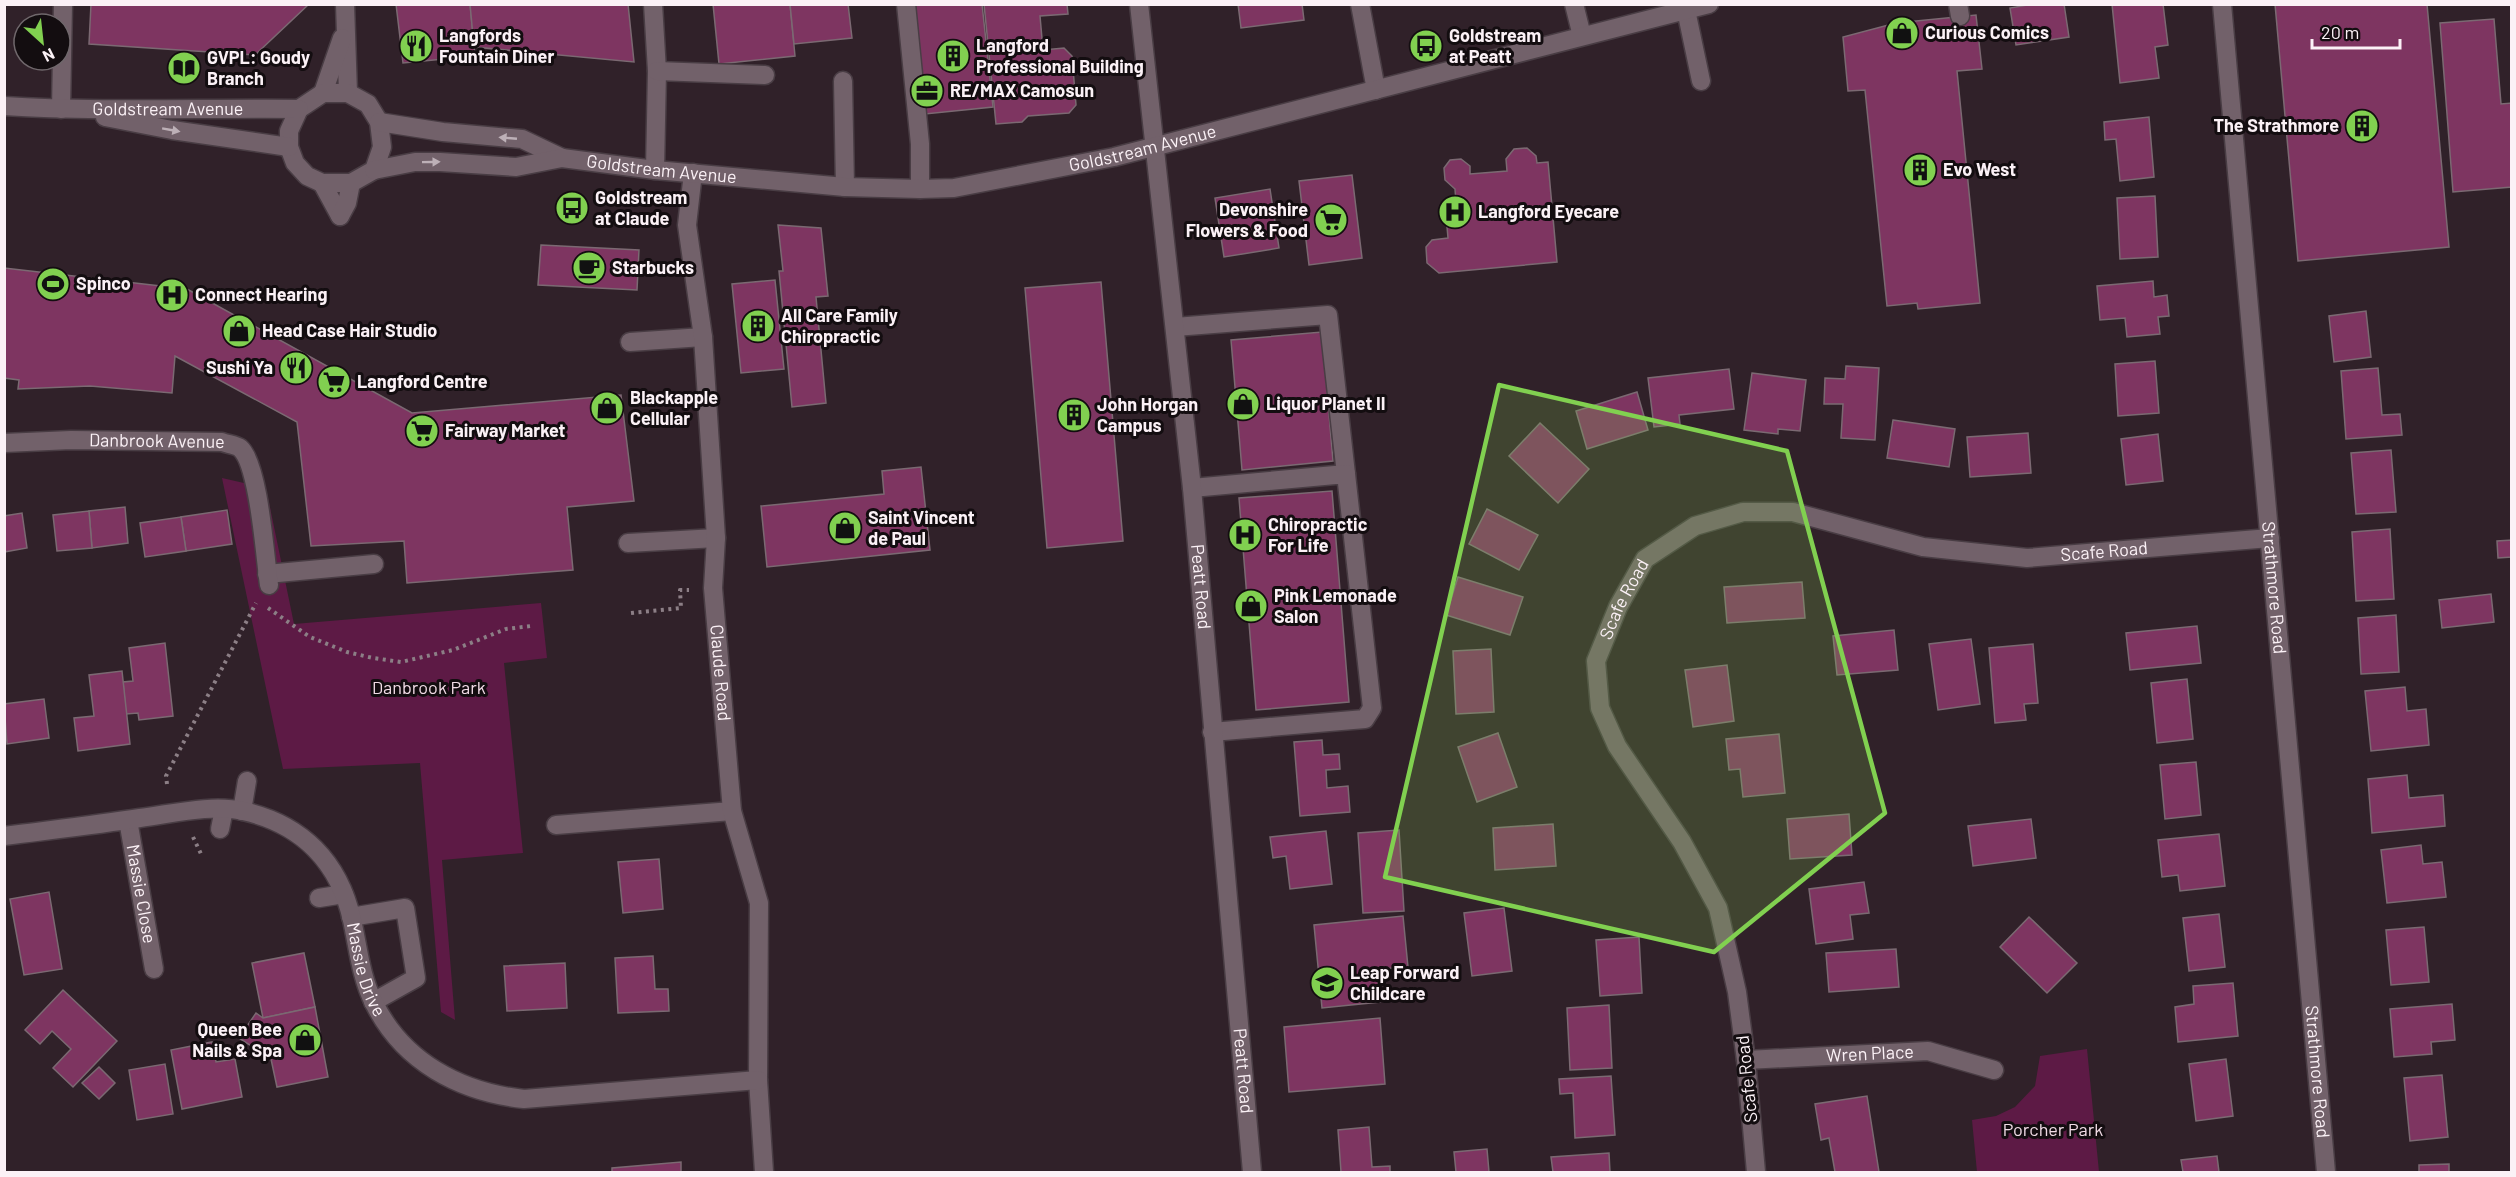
<svg xmlns="http://www.w3.org/2000/svg" width="2516" height="1177" font-family="Barlow,sans-serif">
<rect width="100%" height="100%" fill="#302129"/>
<g fill="#5d1a45">
<polygon points="222,478 266,488 294,624 541,603 547,658 504,663 523,853 442,860 455,1020 441,1012 420,763 283,769"/>
<polygon points="2087,1049 2099,1172 1977,1172 1972,1120 1996,1116 2015,1107 2035,1086 2040,1056"/>
</g>
<g fill="#7e3561" stroke="#7b6972" stroke-width="1.5">
<polygon points="91,4 309,4 255,55 89,44"/>
<polygon points="396,4 470,4 475,56 403,63"/>
<polygon points="470,4 628,4 634,62 474,47"/>
<polygon points="713,4 790,4 795,56 719,64"/>
<polygon points="790,4 848,4 852,38 794,44"/>
<polygon points="913,4 982,4 993,107 925,114"/>
<polygon points="984,4 1067,4 1068,14 1040,16 1043,50 1064,48 1072,56 1076,105 1069,113 1028,116 1022,122 996,124"/>
<polygon points="1238,4 1302,4 1304,20 1241,28"/>
<polygon points="2033,4 2064,4 2069,37 2016,45 2010,8"/>
<polygon points="2112,4 2163,4 2168,45 2155,47 2159,78 2120,83"/>
<polygon points="2275,4 2427,4 2449,247 2298,261"/>
<polygon points="1976,15 1982,69 1957,71 1980,303 1918,309 1917,303 1887,306 1865,90 1848,91 1843,37 1896,23"/>
<polygon points="2494,19 2501,104 2512,103 2512,187 2453,192 2440,23"/>
<polygon points="2149,117 2154,177 2120,181 2116,139 2105,140 2104,122"/>
<polygon points="1527,148 1536,156 1537,163 1548,162 1557,262 1439,273 1427,263 1426,247 1432,240 1448,238 1446,215 1456,203 1455,189 1445,180 1444,168 1450,160 1461,159 1470,166 1470,174 1507,171 1506,159 1514,149"/>
<polygon points="1352,175 1362,258 1309,265 1299,181"/>
<polygon points="1270,189 1279,248 1224,257 1215,198"/>
<polygon points="2155,196 2158,257 2120,259 2117,198"/>
<polygon points="778,225 821,228 828,296 816,297 826,403 792,407 779,271 783,271"/>
<polygon points="541,245 639,250 637,290 538,285"/>
<polygon points="4,268 187,289 412,413 621,395 634,501 567,507 573,570 407,583 404,541 311,546 297,422 175,356 172,393 90,386 18,389 19,380 4,378"/>
<polygon points="775,280 784,369 741,373 732,284"/>
<polygon points="2153,281 2154,297 2167,295 2169,316 2158,317 2160,334 2127,337 2125,318 2100,320 2097,286"/>
<polygon points="1101,282 1123,541 1047,548 1025,288"/>
<polygon points="2366,311 2371,357 2334,362 2329,316"/>
<polygon points="1322,332 1333,461 1242,470 1231,340"/>
<polygon points="2155,361 2159,413 2118,416 2115,364"/>
<polygon points="1846,366 1879,368 1875,440 1841,438 1843,404 1824,404 1825,378 1845,379"/>
<polygon points="2378,368 2382,415 2400,414 2402,435 2346,439 2341,371"/>
<polygon points="1729,369 1734,409 1679,415 1680,424 1654,427 1648,378"/>
<polygon points="1752,373 1806,380 1800,431 1778,429 1778,434 1744,430"/>
<polygon points="1637,392 1648,430 1587,449 1576,411"/>
<polygon points="1893,420 1955,429 1949,467 1887,458"/>
<polygon points="1540,423 1589,469 1558,503 1509,456"/>
<polygon points="2028,433 2031,473 1970,477 1967,437"/>
<polygon points="2158,434 2163,481 2126,485 2121,439"/>
<polygon points="2391,450 2396,512 2356,514 2351,453"/>
<polygon points="921,467 930,550 767,567 761,506 884,494 882,471"/>
<polygon points="1332,491 1349,702 1256,710 1239,498"/>
<polygon points="125,507 128,543 92,548 89,511"/>
<polygon points="1487,509 1538,535 1519,570 1469,544"/>
<polygon points="227,510 232,544 186,551 181,517"/>
<polygon points="89,511 92,548 57,551 53,515"/>
<polygon points="22,513 27,548 4,552 4,516"/>
<polygon points="181,517 186,551 145,557 140,523"/>
<polygon points="2390,529 2394,599 2356,601 2352,532"/>
<polygon points="2512,540 2512,557 2498,558 2497,541"/>
<polygon points="1458,577 1523,597 1510,635 1446,615"/>
<polygon points="1802,582 1805,618 1727,623 1724,587"/>
<polygon points="2491,594 2494,622 2442,628 2439,600"/>
<polygon points="2396,615 2399,672 2361,674 2358,618"/>
<polygon points="2197,626 2201,663 2130,670 2126,633"/>
<polygon points="1894,630 1898,670 1837,675 1833,636"/>
<polygon points="1971,639 1980,704 1938,710 1929,644"/>
<polygon points="165,643 173,716 139,720 138,713 126,714 123,682 133,681 129,648"/>
<polygon points="2033,644 2038,703 2024,704 2026,720 1995,723 1989,648"/>
<polygon points="1491,649 1494,712 1456,714 1453,651"/>
<polygon points="1727,665 1734,721 1693,727 1685,670"/>
<polygon points="122,671 130,744 78,751 74,718 94,716 89,675"/>
<polygon points="2187,679 2193,739 2157,743 2151,683"/>
<polygon points="2405,687 2407,711 2426,709 2429,745 2371,751 2365,691"/>
<polygon points="44,699 49,738 7,744 4,704"/>
<polygon points="1498,733 1517,787 1477,802 1458,747"/>
<polygon points="1779,734 1785,793 1743,797 1740,769 1729,770 1726,739"/>
<polygon points="1322,740 1323,755 1339,754 1340,769 1326,770 1327,788 1348,786 1350,812 1300,816 1294,742"/>
<polygon points="2196,762 2201,815 2165,819 2160,765"/>
<polygon points="2407,775 2409,798 2443,795 2445,826 2372,833 2368,779"/>
<polygon points="1849,814 1852,855 1790,859 1787,819"/>
<polygon points="2031,819 2036,858 1973,866 1968,826"/>
<polygon points="1553,824 1556,866 1495,870 1493,828"/>
<polygon points="1399,830 1404,911 1363,913 1358,833"/>
<polygon points="1326,831 1332,884 1290,889 1286,856 1273,858 1270,837"/>
<polygon points="2219,834 2225,886 2180,891 2178,875 2162,877 2158,840"/>
<polygon points="2421,845 2423,864 2442,862 2446,897 2387,903 2381,850"/>
<polygon points="659,859 663,909 623,913 618,862"/>
<polygon points="1864,882 1869,913 1850,915 1853,939 1816,944 1809,889"/>
<polygon points="49,892 62,969 24,975 10,899"/>
<polygon points="1504,908 1512,971 1472,976 1464,913"/>
<polygon points="2219,914 2225,967 2189,971 2183,918"/>
<polygon points="1403,916 1408,967 1377,969 1380,1002 1322,1008 1314,925"/>
<polygon points="2029,917 2077,963 2047,993 2000,947"/>
<polygon points="2424,927 2429,982 2391,985 2386,930"/>
<polygon points="1639,937 1642,993 1600,996 1596,940"/>
<polygon points="1896,949 1899,987 1829,992 1826,953"/>
<polygon points="304,953 315,1007 263,1018 252,963"/>
<polygon points="653,956 655,989 668,989 669,1011 618,1013 615,958"/>
<polygon points="565,963 567,1008 507,1011 504,966"/>
<polygon points="2233,983 2238,1036 2178,1042 2175,1007 2194,1004 2193,986"/>
<polygon points="63,990 117,1041 73,1087 53,1068 71,1049 52,1031 40,1044 25,1030"/>
<polygon points="2452,1004 2455,1040 2431,1042 2432,1054 2394,1057 2390,1009"/>
<polygon points="1609,1005 1612,1068 1570,1070 1567,1008"/>
<polygon points="315,1007 328,1077 277,1087 271,1059 239,1038 256,1013 263,1018"/>
<polygon points="1380,1018 1385,1084 1289,1092 1284,1027"/>
<polygon points="212,1042 216,1062 235,1059 242,1097 182,1109 171,1050"/>
<polygon points="2226,1059 2233,1116 2196,1121 2189,1064"/>
<polygon points="165,1064 173,1114 137,1120 129,1070"/>
<polygon points="99,1067 115,1083 99,1099 82,1083"/>
<polygon points="2442,1075 2448,1137 2410,1141 2404,1078"/>
<polygon points="1611,1076 1615,1135 1575,1138 1573,1093 1560,1094 1559,1079"/>
<polygon points="1867,1096 1879,1172 1835,1172 1829,1138 1821,1140 1815,1104"/>
<polygon points="1369,1127 1372,1167 1390,1166 1390,1172 1341,1172 1338,1130"/>
<polygon points="1487,1149 1489,1172 1456,1172 1454,1152"/>
<polygon points="1609,1153 1610,1172 1553,1172 1551,1157"/>
<polygon points="2217,1156 2219,1172 2183,1172 2181,1160"/>
<polygon points="681,1162 681,1172 612,1172 612,1168"/>
<polygon points="2449,1164 2449,1172 2419,1172 2419,1165"/>
</g>
<g fill="none" stroke-linecap="round" stroke-linejoin="round">
<defs>
<g id="lane">
<polyline points="653,4 657,71 655,170"/>
<polyline points="906,4 920,144 920,189"/>
<polyline points="1360,4 1376,90"/>
<polyline points="1574,4 1582,36"/>
<polyline points="1958,4 1960,16"/>
<polyline points="1686,10 1701,81"/>
<polyline points="657,71 765,75"/>
<polyline points="843,81 845,187"/>
<polyline points="61,109 63,4"/>
<polyline points="322,183 340,216"/>
<polyline points="340,216 347,203 351,183"/>
<polyline points="1175,327 1328,315 1346,474"/>
<polyline points="630,342 703,337"/>
<polyline points="1192,488 1346,474 1372,708 1365,719 1212,732"/>
<polyline points="628,543 716,538"/>
<polyline points="267,574 374,564"/>
<polyline points="242,811 247,781"/>
<polyline points="556,825 732,811"/>
<polyline points="220,829 224,809"/>
<polyline points="319,898 344,894"/>
<polyline points="351,917 405,908 416,978 373,1002"/>
</g>
<g id="street">
<polyline points="345,4 348,93"/>
<path id="s1" d="M2222 4 2326 1172"/>
<polyline points="323,93 342,38"/>
<path id="s2" d="M693 173 687 225 703 337 716 538 713 588 732 811 759 903 758 1080 764 1172"/>
<path id="s3" d="M4 443 71 440 222 442C227 444 236 445 240 448 259 464 265 558 269 585"/>
<path id="s4" d="M128 820 154 969"/>
<path id="s5" d="M4 836C50 830 95 825 140 818 172 814 211 804 243 811 302 824 339 862 352 920 358 947 361 978 374 1003 403 1062 460 1092 524 1099L758 1080"/>
<path id="s6" d="M1746 1060 1928 1051 1994 1070"/>
<path id="s7" d="M1756 1172 1746 1060 1737 992 1718 908 1682 842 1617 746 1600 708 1596 661 1618 607 1645 559 1695 526 1743 512H1793L1923 547 2027 558 2270 538"/>
</g>
<g id="secondary">
<path id="s8" d="M1139 4 1192 488 1252 1172"/>
<polygon points="323,93 348,93 368,104 379,122 382,147 374,170 351,183 322,183 307,176 295,163 289,147 289,131 299,109"/>
<path id="s9" d="M4 106C102 112 201 108 299 109"/>
<polyline points="105,117 172,130 289,147"/>
<polyline points="379,122 443,132 522,139 562,158"/>
<path id="s10" d="M374 170 415 162H440L516 167 562 158 655 170 845 187 920 189 954 188 1114 157 1709 4"/>
</g>
</defs>
<use href="#lane" stroke="#493d44" stroke-width="21"/>
<use href="#street" stroke="#493d44" stroke-width="21"/>
<use href="#secondary" stroke="#493d44" stroke-width="21"/>
<g stroke="#8c7f86" stroke-width="4" stroke-dasharray="3 4.5" stroke-linecap="butt">
<polyline points="268,608 310,637 347,652 373,658 401,662 453,650 506,629 531,626"/>
<polyline points="631,613 681,608 680,590 689,590"/>
<polyline points="167,784 166,776 256,603"/>
<polyline points="193,837 202,856"/>
</g>
<use href="#lane" stroke="#72616a" stroke-width="18"/>
<use href="#street" stroke="#72616a" stroke-width="18"/>
<use href="#secondary" stroke="#72616a" stroke-width="18"/>
</g>
<defs><path id="oneway-solid" d="M-6-.8H1V-3.2L6.5 0L1 3.2V.8H-6Z" transform="scale(1.5)"/></defs>
<g fill="#bdb0b7">
<use href="#oneway-solid" transform="translate(171 130) rotate(10)"/>
<use href="#oneway-solid" transform="translate(508 138) rotate(-175)"/>
<use href="#oneway-solid" transform="translate(431 162) rotate(-1)"/>
</g>
<path fill="#81d050" fill-opacity="0.2" stroke="#81d050" stroke-width="4.5" stroke-linejoin="round" d="M1499 385 1787 451 1885 813 1714 952 1385 877Z"/>
<defs>
<symbol id="shop-disc" viewBox="-11 -11 22 22"><circle r="9.5" fill="#81d050" stroke="#130d10"/><path d="M-5-2.5h2.3a2.7 3.5 0 0 1 5.4 0H5L5.5 6h-11ZM-1.5-2.5h3a1.5 2.3 0 0 0-3 0Z" fill="#111"/></symbol>
<symbol id="restaurant-disc" viewBox="-11 -11 22 22"><circle r="9.5" fill="#81d050" stroke="#130d10"/><path d="M-5-6h1v4h1v-4h1v4h1v-4h1v5L-1.5 .5V6h-2V.5L-5-1ZM5-6V6H3V1.5H1.5Q1.5-4 5-6Z" fill="#111"/></symbol>
<symbol id="bus-disc" viewBox="-11 -11 22 22"><circle r="9.5" fill="#81d050" stroke="#130d10"/><path d="M-5-6H5V4H4V6H2V4H-2V6H-4V4H-5ZM-3.5-4V0h7V-4ZM-3.5 1.2v1.5H-2V1.2ZM2 1.2v1.5H3.5V1.2Z" fill="#111"/></symbol>
<symbol id="building-disc" viewBox="-11 -11 22 22"><circle r="9.5" fill="#81d050" stroke="#130d10"/><path d="M-4-6H4V6H1V3H-1V6H-4ZM-2.5-4.3h1.7v1.8h-1.7ZM.8-4.3h1.7v1.8H.8ZM-2.5-1h1.7V.8h-1.7ZM.8-1h1.7V.8H.8Z" fill="#111"/></symbol>
<symbol id="library-disc" viewBox="-11 -11 22 22"><circle r="9.5" fill="#81d050" stroke="#130d10"/><path d="M-6-4Q-3-5.5-.7-3.5V5Q-3 3-6 4ZM6-4Q3-5.5 .7-3.5V5Q3 3 6 4Z" fill="#111"/></symbol>
<symbol id="office-disc" viewBox="-11 -11 22 22"><circle r="9.5" fill="#81d050" stroke="#130d10"/><path d="M-6-3h4V-5.5h4V-3h4V5H-6ZM-1-4.5V-3h2v-1.5ZM-6 0V1H6V0Z" fill="#111"/></symbol>
<symbol id="hospital-disc" viewBox="-11 -11 22 22"><circle r="9.5" fill="#81d050" stroke="#130d10"/><path d="M-5-5h3v3.5h4V-5h3V5h-3V1.5h-4V5h-3Z" fill="#111"/></symbol>
<symbol id="supermarket-disc" viewBox="-11 -11 22 22"><circle r="9.5" fill="#81d050" stroke="#130d10"/><path d="M-6-5.5h2.5l.6 2H6L4.5 2H-2.5L-4.4-4H-6ZM-1.5 3.2a1.3 1.3 0 1 0 .1 0ZM3 3.2a1.3 1.3 0 1 0 .1 0Z" fill="#111"/></symbol>
<symbol id="cafe-disc" viewBox="-11 -11 22 22"><circle r="9.5" fill="#81d050" stroke="#130d10"/><path d="M-5.5-4.5H6V0H3Q3 3.5 0 3.5H-2.5Q-5.5 3.5-5.5 0ZM3-3.2v2h1.7v-2ZM-6 4.5H4V6H-6Z" fill="#111"/></symbol>
<symbol id="stadium-disc" viewBox="-11 -11 22 22"><circle r="9.5" fill="#81d050" stroke="#130d10"/><path d="M0-5a6.5 5 0 1 0 0 10a6.5 5 0 1 0 0-10ZM-3.5-1.8h7v3.6h-7Z" fill="#111"/></symbol>
<symbol id="school-disc" viewBox="-11 -11 22 22"><circle r="9.5" fill="#81d050" stroke="#130d10"/><path d="M0-5L7-2L0 1L-7-2ZM-4 1L0 2.5L4 1V4Q0 6-4 4Z" fill="#111"/></symbol>
</defs>
<g fill-rule="evenodd">
<use href="#shop-disc" x="1883" y="14" width="38" height="38"/>
<use href="#restaurant-disc" x="397" y="27" width="38" height="38"/>
<use href="#bus-disc" x="1407" y="27" width="38" height="38"/>
<use href="#building-disc" x="934" y="37" width="38" height="38"/>
<use href="#library-disc" x="165" y="49" width="38" height="38"/>
<use href="#office-disc" x="908" y="72" width="38" height="38"/>
<use href="#building-disc" x="2343" y="107" width="38" height="38"/>
<use href="#building-disc" x="1901" y="151" width="38" height="38"/>
<use href="#bus-disc" x="553" y="189" width="38" height="38"/>
<use href="#hospital-disc" x="1436" y="193" width="38" height="38"/>
<use href="#supermarket-disc" x="1312" y="201" width="38" height="38"/>
<use href="#cafe-disc" x="570" y="249" width="38" height="38"/>
<use href="#stadium-disc" x="34" y="265" width="38" height="38"/>
<use href="#hospital-disc" x="153" y="276" width="38" height="38"/>
<use href="#building-disc" x="739" y="307" width="38" height="38"/>
<use href="#shop-disc" x="220" y="312" width="38" height="38"/>
<use href="#restaurant-disc" x="277" y="349" width="38" height="38"/>
<use href="#supermarket-disc" x="315" y="363" width="38" height="38"/>
<use href="#shop-disc" x="1224" y="385" width="38" height="38"/>
<use href="#shop-disc" x="588" y="389" width="38" height="38"/>
<use href="#building-disc" x="1055" y="396" width="38" height="38"/>
<use href="#supermarket-disc" x="403" y="412" width="38" height="38"/>
<use href="#shop-disc" x="826" y="509" width="38" height="38"/>
<use href="#hospital-disc" x="1226" y="516" width="38" height="38"/>
<use href="#shop-disc" x="1232" y="587" width="38" height="38"/>
<use href="#school-disc" x="1308" y="964" width="38" height="38"/>
<use href="#shop-disc" x="286" y="1021" width="38" height="38"/>
</g>
<g text-anchor="middle" stroke-width="6" stroke-linejoin="round" paint-order="stroke">
<g font-size="18" font-weight="bold" fill="#fbf1f6" stroke="#130d10" text-anchor="start">
<text x="1925" y="39">Curious Comics</text>
<text x="439" y="42">Langfords<tspan x="439" dy="21">Fountain Diner</tspan></text>
<text x="1449" y="42">Goldstream<tspan x="1449" dy="21">at Peatt</tspan></text>
<text x="976" y="52">Langford<tspan x="976" dy="21">Professional Building</tspan></text>
<text x="207" y="64">GVPL: Goudy<tspan x="207" dy="21">Branch</tspan></text>
<text x="950" y="97">RE/MAX Camosun</text>
<text x="2339" y="132" text-anchor="end">The Strathmore</text>
<text x="1943" y="176">Evo West</text>
<text x="595" y="204">Goldstream<tspan x="595" dy="21">at Claude</tspan></text>
<text x="1308" y="216" text-anchor="end">Devonshire<tspan x="1308" dy="21">Flowers &amp; Food</tspan></text>
<text x="1478" y="218">Langford Eyecare</text>
<text x="612" y="274">Starbucks</text>
<text x="76" y="290">Spinco</text>
<text x="195" y="301">Connect Hearing</text>
<text x="781" y="322">All Care Family<tspan x="781" dy="21">Chiropractic</tspan></text>
<text x="262" y="337">Head Case Hair Studio</text>
<text x="273" y="374" text-anchor="end">Sushi Ya</text>
<text x="357" y="388">Langford Centre</text>
<text x="630" y="404">Blackapple<tspan x="630" dy="21">Cellular</tspan></text>
<text x="1266" y="410">Liquor Planet II</text>
<text x="1097" y="411">John Horgan<tspan x="1097" dy="21">Campus</tspan></text>
<text x="445" y="437">Fairway Market</text>
<text x="868" y="524">Saint Vincent<tspan x="868" dy="21">de Paul</tspan></text>
<text x="1268" y="531">Chiropractic<tspan x="1268" dy="21">For Life</tspan></text>
<text x="1274" y="602">Pink Lemonade<tspan x="1274" dy="21">Salon</tspan></text>
<text x="1350" y="979">Leap Forward<tspan x="1350" dy="21">Childcare</tspan></text>
<text x="282" y="1036" text-anchor="end">Queen Bee<tspan x="282" dy="21">Nails &amp; Spa</tspan></text>
</g>
<g font-size="18" fill="#fbf1f6" stroke="#130d10">
<text dy="6" stroke="none"><textPath href="#s9" startOffset="164">Goldstream Avenue</textPath></text>
<text dy="6" stroke="none"><textPath href="#s10" startOffset="776">Goldstream Avenue</textPath></text>
<text dy="6" stroke="none"><textPath href="#s10" startOffset="290">Goldstream Avenue</textPath></text>
<text dy="6" stroke="none"><textPath href="#s3" startOffset="153">Danbrook Avenue</textPath></text>
<text dy="6" stroke="none"><textPath href="#s7" startOffset="1137">Scafe Road</textPath></text>
<text dy="6" stroke="none"><textPath href="#s8" startOffset="586">Peatt Road</textPath></text>
<text dy="6" stroke="none"><textPath href="#s1" startOffset="586">Strathmore Road</textPath></text>
<text dy="6" stroke="none"><textPath href="#s7" startOffset="615">Scafe Road</textPath></text>
<text dy="6" stroke="none"><textPath href="#s2" startOffset="502">Claude Road</textPath></text>
<text dy="6" stroke="none"><textPath href="#s4" startOffset="75">Massie Close</textPath></text>
<text dy="6" stroke="none"><textPath href="#s5" startOffset="456">Massie Drive</textPath></text>
<text dy="6" stroke="none"><textPath href="#s6" startOffset="124">Wren Place</textPath></text>
<text dy="6" stroke="none"><textPath href="#s8" startOffset="1072">Peatt Road</textPath></text>
<text dy="6" stroke="none"><textPath href="#s1" startOffset="1072">Strathmore Road</textPath></text>
<text transform="translate(1747 1079) rotate(-96)" y="6">Scafe Road</text>
</g>
<g font-size="18" fill="#f1dbe6" stroke="#130d10">
<text x="429" y="694">Danbrook Park</text>
<text x="2053" y="1136">Porcher Park</text>
</g>
</g>
<rect width="2516" height="1177" fill="none" stroke="#fbf1f6" stroke-width="12"/>
<g transform="translate(42 42) rotate(153)"><circle r="28" fill="#130d10" stroke="#70686c" stroke-width="1.5"/>
<path d="M0-4.5L10 22L0 15L-10 22Z" fill="#81d050"/>
<text y="-9" font-size="16" font-weight="bold" text-anchor="middle" fill="#fbf1f6">N</text>
</g>
<path d="M2312 39v9h88v-9" fill="none" stroke="#fbf1f6" stroke-width="3"/>
<text x="2321" y="39" font-size="18" fill="#fbf1f6" stroke="#130d10" stroke-width="4.5" paint-order="stroke">20 m</text>
</svg>
